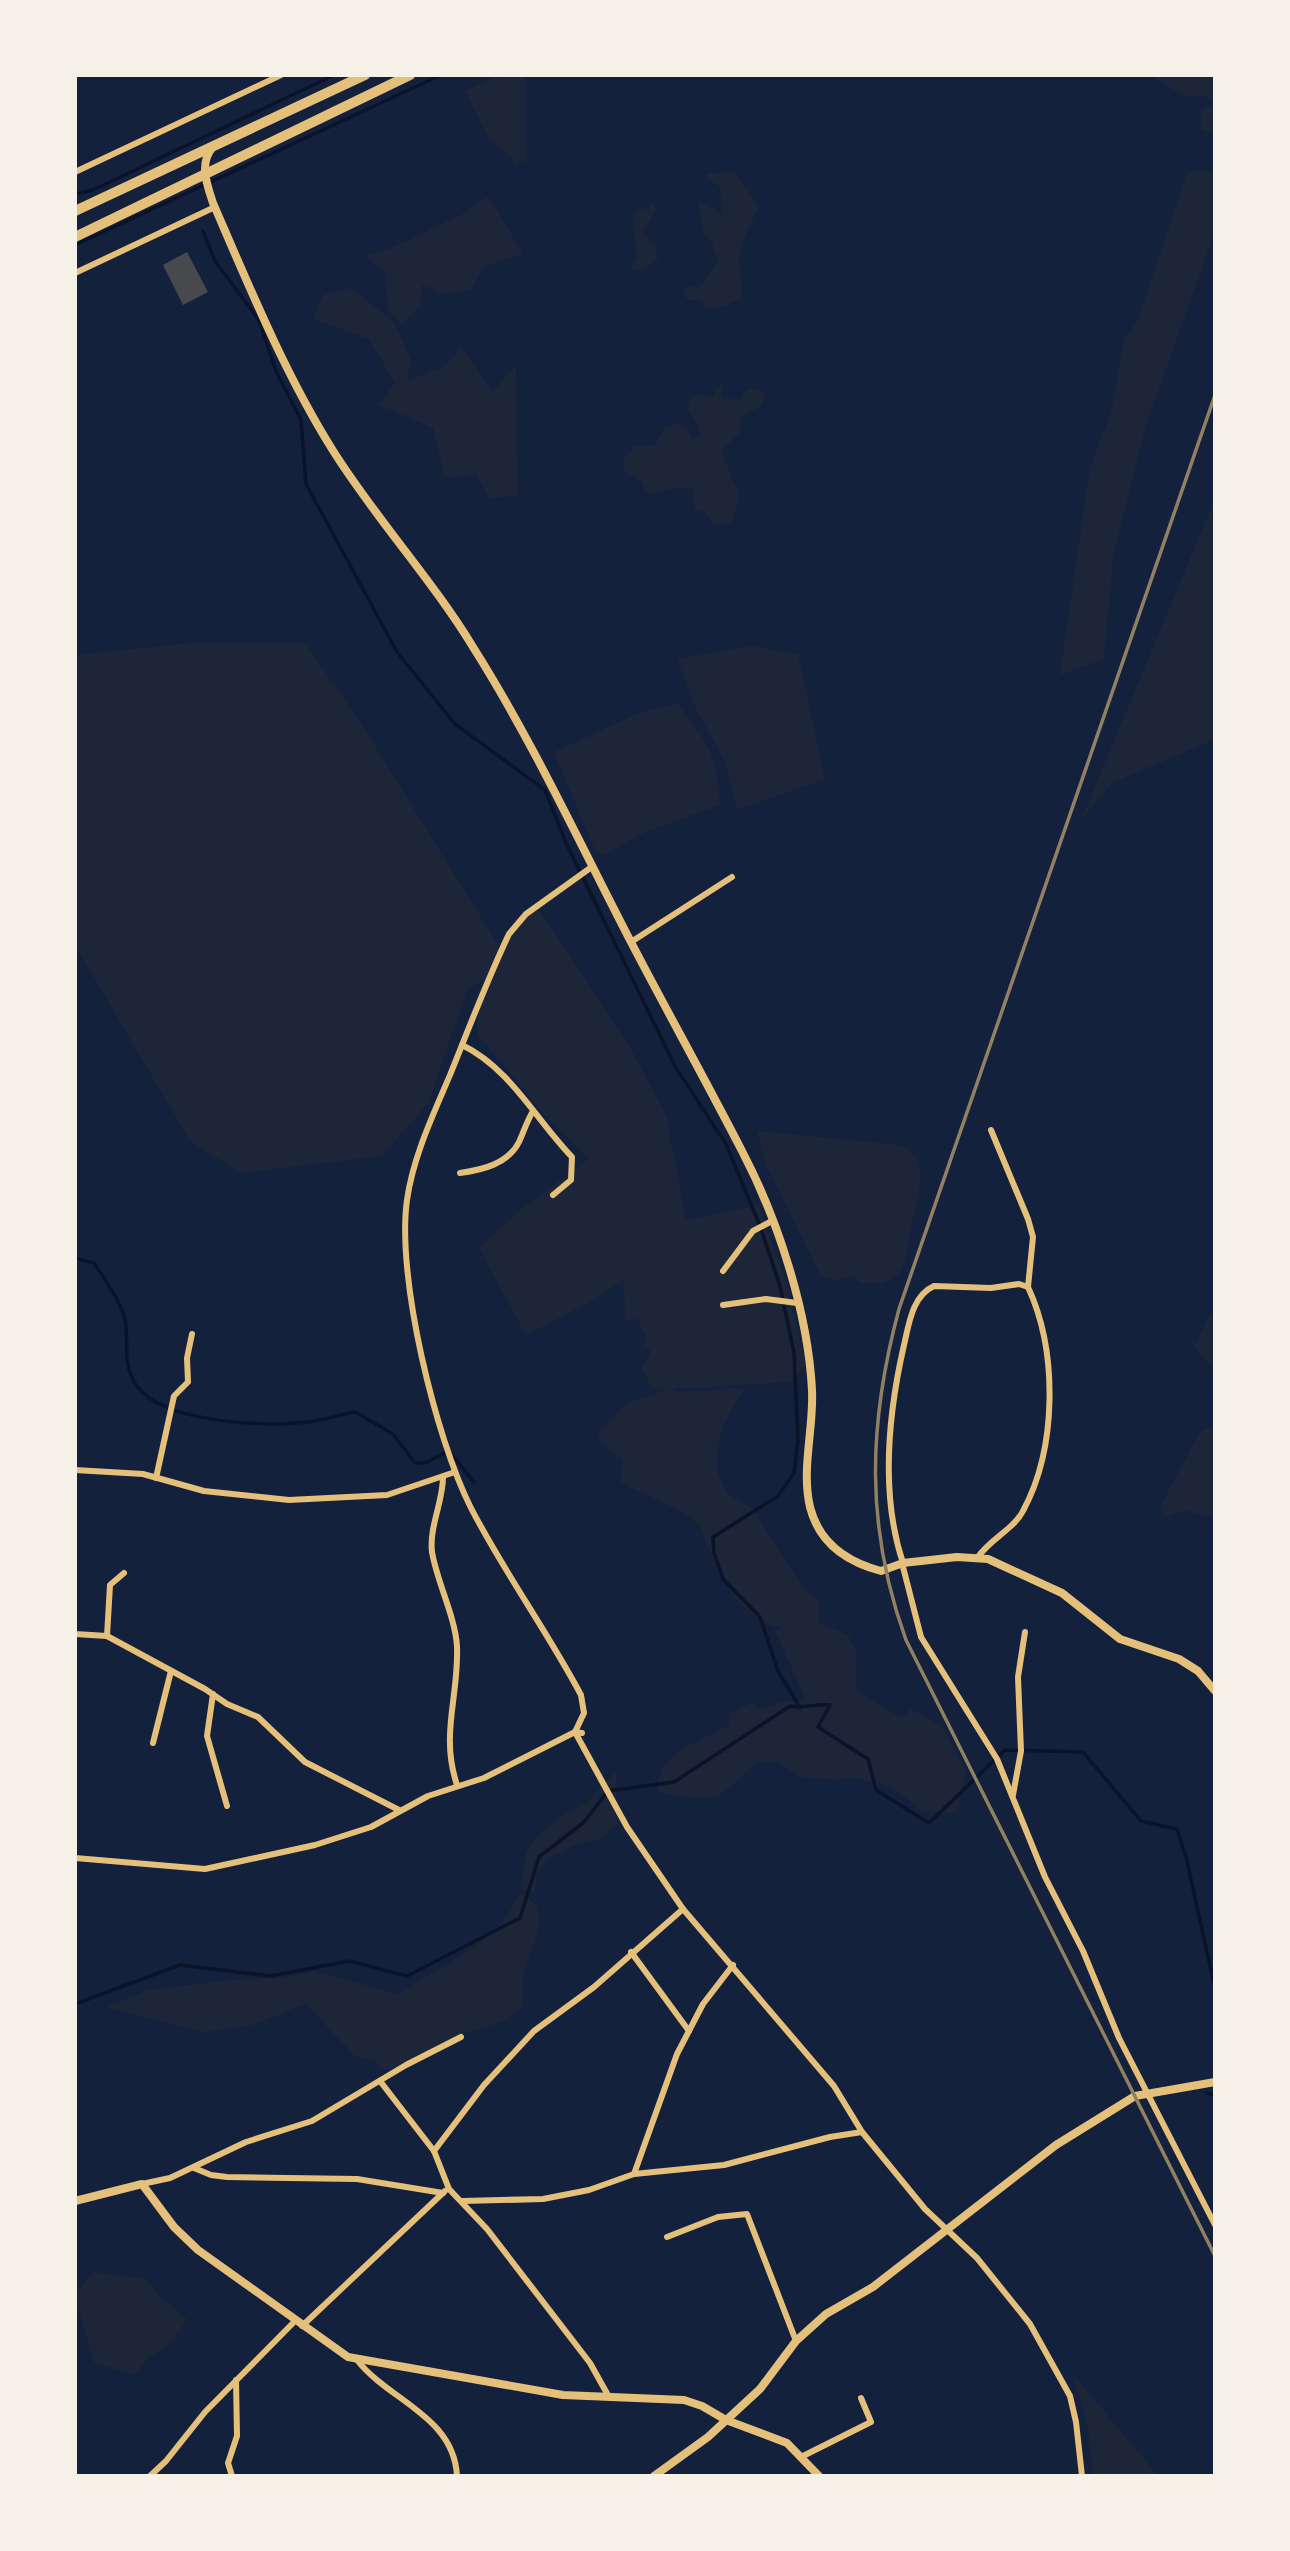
<svg xmlns="http://www.w3.org/2000/svg" width="1290" height="2551" font-family="Cabin,sans-serif">
<rect width="100%" height="100%" fill="#14213d"/>
<g fill="#1d2539">
<polygon points="501,75 526,75 526,160 514,165 513,158 490,140 465,91"/>
<polygon points="1150,75 1215,75 1215,134 1201,130 1201,108 1214,105 1207,96 1184,96"/>
<polygon points="1188,171 1215,171 1215,231 1145,428 1113,556 1104,659 1060,675 1090,467 1111,413 1124,339 1138,320"/>
<polygon points="734,172 759,206 742,243 739,258 742,297 725,306 706,309 701,300 689,300 683,295 687,286 699,288 719,259 714,252 713,242 705,237 698,203 706,204 722,214 720,187 705,176 709,173"/>
<path d="M489 197 523 254 485 266 470 290 443 294 422 285 420 307 402 324 388 309 385 272 365 256C397 249 427 230 457 217 470 212 475 200 489 197Z"/>
<path d="M652 202 656 209 643 232 655 246 658 259 642 271 633 269 629 264 636 262C639 253 631 229 634 212L649 207Z"/>
<polygon points="351,288 394,322 411,360 407,381 445,366 461,347 493,392 516,364 517,496 489,498 476,475 445,478 433,428 379,405 395,383 369,339 313,319 323,295"/>
<path d="M722 385 723 398 741 400 744 392 753 388 764 392C765 409 753 409 741 417L739 434 721 451 739 495 732 522 714 525 704 512 695 510 692 494 695 489 673 488 651 494 644 489 642 482 625 472 623 460 634 446 655 445 664 428 681 422 693 439 700 436 697 423 688 410 690 399 697 394 713 397 718 386Z"/>
<polygon points="1215,499 1215,739 1112,783 1081,820"/>
<path d="M190 643H305L360 722 502 951 526 910 540 911 630 1047 668 1119 670 1143 666 1144H672L686 1220 759 1205 784 1275 806 1365 789 1382 672 1389 681 1392 745 1388 724 1423 717 1449 718 1474 728 1494 752 1508 805 1591 819 1600V1623L848 1635 856 1651V1691L902 1718 911 1709 943 1727 966 1772 956 1814 921 1811 892 1786 849 1777 839 1780 801 1777 777 1762H758L718 1797H684L658 1792C655 1751 698 1744 729 1725L730 1713 753 1702 759 1710 782 1702 806 1700 775 1631 782 1628C743 1621 722 1580 708 1547 704 1539 703 1529 697 1523 684 1509 640 1493 620 1482L623 1460 601 1443 598 1433 626 1404 668 1389H653L642 1369 651 1351 644 1347 647 1340 637 1318 625 1322 624 1279 594 1300 526 1335 479 1248 520 1210 589 1159 549 1120 478 1035 477 999 488 977 467 990 429 1102 382 1156 241 1173 190 1141 75 945V655Z"/>
<polygon points="750,646 798,654 825,779 737,810 726,764 695,707 677,659"/>
<path d="M677 703C707 741 718 756 720 805L645 832 602 856 594 848 554 752 641 712Z"/>
<path d="M757 1131 892 1144C940 1151 913 1205 910 1235 908 1248 906 1263 898 1275L883 1283H860L852 1275 839 1280 822 1278 766 1165Z"/>
<polygon points="1215,1304 1215,1369 1194,1347"/>
<polygon points="1209,1428 1215,1428 1215,1519 1184,1510 1164,1518 1161,1505 1200,1432"/>
<polygon points="616,1771 617,1823 601,1839 580,1843 547,1859 537,1873 535,1892 521,1890 525,1856 535,1837 565,1814 586,1803"/>
<path d="M519 1893C557 1910 532 1940 525 1968 521 1979 523 1994 522 2006 509 2024 477 2028 457 2036 436 2046 414 2058 393 2069H384L374 2060 356 2057 305 2004 253 2025 204 2032 106 2007 148 1990 230 1980 283 1978 314 1971 398 1994C440 1966 501 1942 519 1893Z"/>
<polygon points="93,2272 146,2279 158,2295 187,2319 170,2345 150,2356 135,2375 94,2363 79,2309 79,2290"/>
<polygon points="1072,2373 1158,2476 1093,2476 1088,2427"/>
</g>
<g fill="none" stroke-linecap="round" stroke-linejoin="round">
<g stroke="#0b132b" stroke-width="3.5">
<polyline points="75,194 93,190 334,75"/>
<polyline points="203,231 215,261 259,320 276,371 301,420 306,484 397,652 455,724 545,790 566,843 676,1068 726,1144 760,1226 780,1286 794,1353 798,1440 794,1473 778,1496 713,1537 714,1553 723,1579 760,1617 778,1671 800,1708"/>
<polyline points="75,245 441,75"/>
<path d="M75 1258 94 1263C104 1279 120 1300 125 1319 129 1338 123 1359 132 1378 152 1424 265 1427 308 1422 323 1420 339 1415 355 1412L393 1434 415 1463H425L449 1451 474 1482"/>
<path d="M75 2004 180 1965 271 1976 349 1961 407 1976 520 1918 539 1857 583 1823 608 1791 674 1782 790 1706C804 1709 816 1703 830 1705L818 1727 868 1759 876 1790 929 1823 1005 1750 1083 1752 1141 1821 1177 1829 1186 1857 1215 1988"/>
<polyline points="1207,2093 1215,2095"/>
</g>
</g>
<polygon fill="#48494c" points="187,252 208,292 183,305 163,265"/>
<g fill="none" stroke-linecap="round" stroke-linejoin="round">
<g stroke="#e5c07b" stroke-width="6">
<polyline points="75,172 281,75"/>
<polyline points="75,273 215,207"/>
<path d="M593 866 526 914 509 934C487 980 469 1028 450 1075 433 1115 413 1157 407 1200 396 1277 436 1439 471 1508 504 1572 547 1631 581 1695L584 1713 575 1732 627 1827 683 1909 834 2086 862 2132 925 2209 977 2258 1030 2324 1070 2396 1076 2422 1082 2476"/>
<polyline points="631,942 732,877"/>
<path d="M462 1045C510 1068 536 1120 572 1157L571 1180 553 1195"/>
<polyline points="991,1130 1028,1219 1033,1237 1028,1287"/>
<path d="M460 1173C482 1170 508 1164 519 1142 524 1131 527 1121 533 1111"/>
<polyline points="723,1271 753,1231 772,1221"/>
<polyline points="723,1305 766,1299 797,1303"/>
<polyline points="75,1470 143,1474 204,1491 289,1500 387,1495 455,1472"/>
<path d="M443 1477C443 1502 429 1527 432 1552 437 1582 455 1616 457 1646 459 1697 440 1734 457 1785"/>
<polyline points="156,1478 174,1396 188,1382 187,1358 192,1334"/>
<polyline points="902,1563 921,1637 997,1759 1045,1877 1083,1951 1119,2038 1215,2225"/>
<path d="M903 1563C880 1494 888 1415 904 1345 909 1324 912 1296 934 1286L991 1288 1019 1284 1028 1287C1058 1352 1057 1448 1023 1511 1014 1529 990 1539 978 1557"/>
<polyline points="75,1634 107,1636 205,1689 227,1704 258,1717 305,1762 399,1810"/>
<polyline points="107,1636 110,1585 124,1573"/>
<polyline points="213,1694 207,1736 227,1806"/>
<polyline points="153,1743 171,1671"/>
<polyline points="1013,1795 1021,1751 1018,1677 1025,1632"/>
<polyline points="75,1858 205,1869 315,1845 371,1827 428,1796 484,1778 575,1732 582,1733"/>
<polyline points="631,1952 689,2031"/>
<polyline points="380,2081 434,2151 449,2189 487,2229 590,2363 609,2397"/>
<polyline points="434,2151 484,2085 534,2031 594,1987 683,1909"/>
<polyline points="194,2168 211,2175 227,2177 357,2179 443,2193"/>
<polyline points="634,2174 677,2054 703,2004 733,1965"/>
<polyline points="142,2184 170,2178 246,2142 312,2121 406,2065 461,2037"/>
<polyline points="463,2201 543,2199 589,2190 634,2174 724,2165 830,2137 862,2132"/>
<polyline points="667,2237 718,2217 747,2214 796,2341"/>
<polyline points="302,2326 445,2191"/>
<path d="M357 2360C389 2401 454 2416 457 2476"/>
<polyline points="803,2456 871,2422 861,2398"/>
<polyline points="150,2476 166,2461 205,2412 295,2321"/>
<polyline points="232,2476 228,2463 237,2436 236,2380"/>
</g>
<g stroke="#e5c07b" stroke-width="8">
<path d="M212 148C199 164 207 185 213 203 249 286 284 372 332 449 375 518 431 578 473 647 533 742 580 844 632 944 668 1013 706 1081 742 1151 778 1220 808 1312 812 1390 814 1428 801 1469 810 1507 819 1543 847 1562 881 1571L903 1563 957 1557 988 1559 1062 1593 1120 1639 1179 1659 1198 1671 1215 1691"/>
<polyline points="75,2201 142,2184 174,2227 198,2250 348,2357 563,2395 684,2400 702,2406 726,2420 787,2443 819,2476"/>
<polyline points="654,2476 708,2437 760,2389 796,2341 826,2314 873,2287 1056,2145 1135,2096 1215,2082"/>
</g>
<g stroke="#e5c07b" stroke-width="10">
<polyline points="75,211 365,75"/>
<polyline points="75,237 410,75"/>
</g>
<path stroke="#918062" stroke-width="3.5" d="M1215 395 899 1309C868 1424 865 1527 906 1640L1215 2256"/>
</g>
<rect width="1290" height="2551" fill="none" stroke="#f6f1e7" stroke-width="154"/>
</svg>
